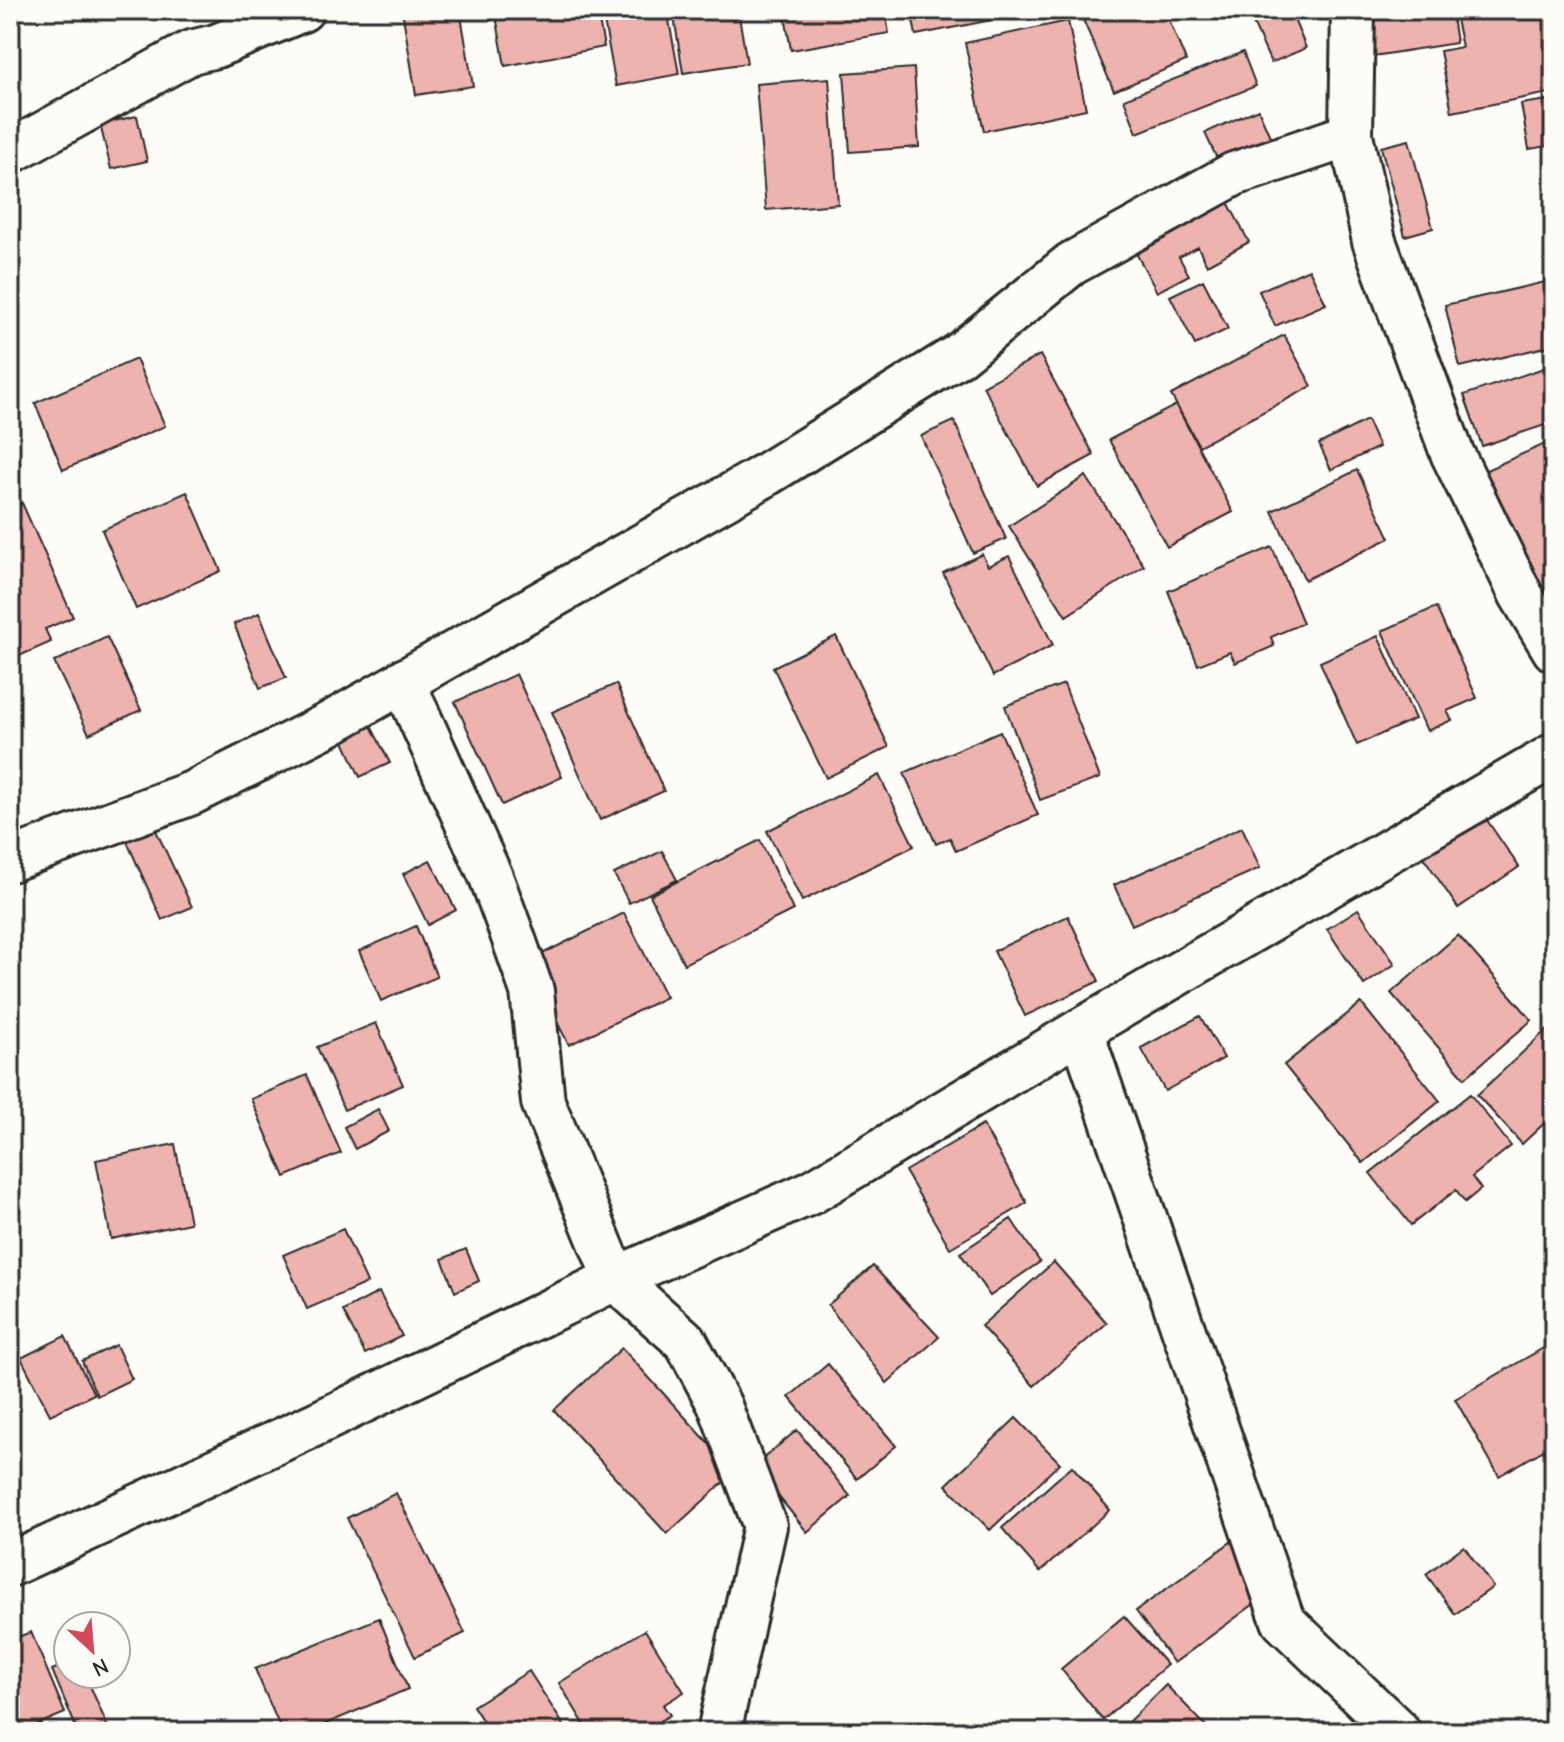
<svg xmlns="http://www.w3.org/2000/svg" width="1564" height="1742" font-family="'Comic Neue',sans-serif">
<rect width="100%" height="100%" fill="#fdfcf7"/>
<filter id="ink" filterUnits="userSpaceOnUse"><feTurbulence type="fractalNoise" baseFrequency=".0125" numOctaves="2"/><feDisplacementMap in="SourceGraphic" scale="16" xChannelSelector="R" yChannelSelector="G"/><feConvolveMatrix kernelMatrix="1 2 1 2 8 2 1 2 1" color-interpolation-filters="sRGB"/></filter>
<g filter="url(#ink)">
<g fill="#efb3af" stroke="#2b2b2b" stroke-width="2">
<polygon points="402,10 460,10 473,86 416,95"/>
<polygon points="495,10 597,10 604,47 505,66"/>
<polygon points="602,10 667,10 679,74 616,86"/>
<polygon points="673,10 738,10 747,63 683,73"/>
<polygon points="784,10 885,10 889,33 791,50"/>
<polygon points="911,10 1016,10 1017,15 916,35"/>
<polygon points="1094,10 1165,10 1186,61 1114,91 1081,15"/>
<polygon points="1247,10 1290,10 1306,48 1271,63"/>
<polygon points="1360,10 1451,10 1456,43 1367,57"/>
<polygon points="1454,10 1554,10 1554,92 1452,112 1440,51 1462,47"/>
<polygon points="1068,21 1086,109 984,131 965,43"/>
<polygon points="1243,52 1256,86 1137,133 1124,99"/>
<polygon points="914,68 919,147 850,152 844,73"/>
<polygon points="829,78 838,204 766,210 756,84"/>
<polygon points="1554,99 1554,145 1529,149 1521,104"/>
<polygon points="1258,109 1272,141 1220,165 1205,133"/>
<polygon points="137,116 147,161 111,169 100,124"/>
<polygon points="1409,140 1433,228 1405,236 1381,147"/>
<polygon points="1221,189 1249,242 1207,265 1198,247 1179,257 1189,275 1157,292 1129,240"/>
<polygon points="1309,269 1326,304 1275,326 1259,291"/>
<polygon points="1203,280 1228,329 1195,345 1170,296"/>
<polygon points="1554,280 1554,345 1460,367 1445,305"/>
<polygon points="1284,335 1312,386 1199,446 1171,395"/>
<polygon points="1040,355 1094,455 1037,486 983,386"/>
<polygon points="136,359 165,426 63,470 35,403"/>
<polygon points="1553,365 1554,422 1482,446 1464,395"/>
<polygon points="1176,405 1233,512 1167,547 1109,440"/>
<polygon points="1367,420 1379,447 1331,470 1319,444"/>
<polygon points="954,421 1006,539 973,553 921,436"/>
<polygon points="1554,440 1554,629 1484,471"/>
<polygon points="1357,470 1390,538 1305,580 1272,511"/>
<polygon points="1086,476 1144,566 1066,616 1009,526"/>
<polygon points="187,492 221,571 136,609 102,530"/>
<polygon points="22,503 73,617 45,629 51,642 10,660 10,508"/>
<polygon points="1272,547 1303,623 1271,637 1274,646 1235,663 1230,652 1198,665 1168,591"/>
<polygon points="982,554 988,566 1009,556 1053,645 993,676 943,573"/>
<polygon points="1436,607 1477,698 1447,711 1452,720 1427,731 1382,631"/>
<polygon points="259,613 286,678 260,688 234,624"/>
<polygon points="836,636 889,747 826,778 773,667"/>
<polygon points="1378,636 1415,719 1357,745 1320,662"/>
<polygon points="107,637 141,710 89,734 54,662"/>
<polygon points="516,674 562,777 502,805 455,702"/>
<polygon points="616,684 664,791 600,820 552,712"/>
<polygon points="1064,684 1100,778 1040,800 1005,706"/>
<polygon points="370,724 390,763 360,777 342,737"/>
<polygon points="1000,731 1038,815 956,851 950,838 936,844 904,773"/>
<polygon points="879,775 914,846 802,901 767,831"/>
<polygon points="1482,813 1519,867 1458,908 1422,855"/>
<polygon points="152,822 192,907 162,920 124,835"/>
<polygon points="1242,827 1260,868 1132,925 1114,885"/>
<polygon points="760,840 793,910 684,964 650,895"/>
<polygon points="662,851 677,880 629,903 614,874"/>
<polygon points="430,860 456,910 428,925 403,874"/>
<polygon points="1358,909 1395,964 1364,985 1327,929"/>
<polygon points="624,913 666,997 569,1045 526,962"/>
<polygon points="1068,916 1099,981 1025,1016 994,951"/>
<polygon points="416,926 437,977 381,1001 359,951"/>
<polygon points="1458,935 1532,1020 1465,1078 1391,993"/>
<polygon points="1361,1003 1440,1101 1363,1163 1284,1065"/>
<polygon points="1200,1016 1224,1058 1165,1091 1141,1048"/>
<polygon points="376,1023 403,1085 344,1110 317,1047"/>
<polygon points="1554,1023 1554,1114 1522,1144 1477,1095"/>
<polygon points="307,1075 341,1153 285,1177 251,1099"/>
<polygon points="1470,1094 1511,1146 1472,1177 1481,1189 1465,1202 1456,1190 1411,1225 1370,1173"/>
<polygon points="378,1109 389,1131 355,1149 344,1127"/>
<polygon points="983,1125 1027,1203 950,1248 905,1171"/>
<polygon points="175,1144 190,1223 111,1239 96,1160"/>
<polygon points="1011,1219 1040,1262 990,1296 960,1253"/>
<polygon points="343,1229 367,1283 307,1309 283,1255"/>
<polygon points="466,1249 479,1281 455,1292 442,1259"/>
<polygon points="1054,1262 1107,1323 1034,1386 981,1326"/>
<polygon points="873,1266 939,1337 887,1383 828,1305"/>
<polygon points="379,1292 402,1336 365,1354 343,1311"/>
<polygon points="65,1336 94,1394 50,1415 21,1358"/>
<polygon points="1554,1342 1554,1444 1499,1476 1455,1399"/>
<polygon points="116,1345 132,1379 97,1396 82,1361"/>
<polygon points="622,1348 735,1472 667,1534 554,1410"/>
<polygon points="828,1364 896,1446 857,1479 789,1397"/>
<polygon points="1016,1418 1060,1463 990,1530 946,1485"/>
<polygon points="797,1430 850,1496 807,1532 754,1466"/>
<polygon points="1072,1466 1110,1510 1040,1572 1002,1528"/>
<polygon points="396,1493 465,1633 415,1657 347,1518"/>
<polygon points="1235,1539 1273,1590 1174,1663 1136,1611"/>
<polygon points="1464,1546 1493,1587 1455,1614 1426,1574"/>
<polygon points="1124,1616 1167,1665 1103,1720 1061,1669"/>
<polygon points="379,1618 408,1689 307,1732 282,1732 255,1669"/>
<polygon points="645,1630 684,1692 663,1705 670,1715 642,1732 627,1732 624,1727 617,1732 589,1732 559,1683"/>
<polygon points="31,1632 65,1713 20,1732 10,1732 10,1640"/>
<polygon points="68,1663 68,1674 85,1674 110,1732 78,1732 52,1670"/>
<polygon points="529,1671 568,1732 490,1732 473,1706"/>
<polygon points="1166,1685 1212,1732 1118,1732"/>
</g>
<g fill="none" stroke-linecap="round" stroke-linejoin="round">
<defs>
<g id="minor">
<polyline points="1353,10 1351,135 1374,241 1452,453 1521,595 1554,650"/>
<polyline points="10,152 191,52 216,46 302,10"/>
<polyline points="403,681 491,877 512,934 532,991 543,1102 615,1279 686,1342 720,1406 765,1526 719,1732"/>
<polyline points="10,860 192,793 329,724 757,480 959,355 1071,264 1234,174 1351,135"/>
<polyline points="1081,1030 1283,1621 1399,1732"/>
<polyline points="10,1565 318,1423 615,1279 812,1192 1081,1030 1554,755"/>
</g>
</defs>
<use href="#minor" stroke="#2b2b2b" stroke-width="48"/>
<use href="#minor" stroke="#fdfcf7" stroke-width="42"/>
</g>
</g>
<rect width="1564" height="1742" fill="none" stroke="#fdfcf7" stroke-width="40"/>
<rect x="20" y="20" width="1524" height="1702" fill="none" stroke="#2b2b2b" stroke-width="3" filter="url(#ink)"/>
<g transform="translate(92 1650) rotate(154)"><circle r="38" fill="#fdfcf7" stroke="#a9a8a5" stroke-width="2"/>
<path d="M0-6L14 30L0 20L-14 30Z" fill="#d1495b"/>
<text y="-12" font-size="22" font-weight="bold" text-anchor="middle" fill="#2b2b2b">N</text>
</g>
</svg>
